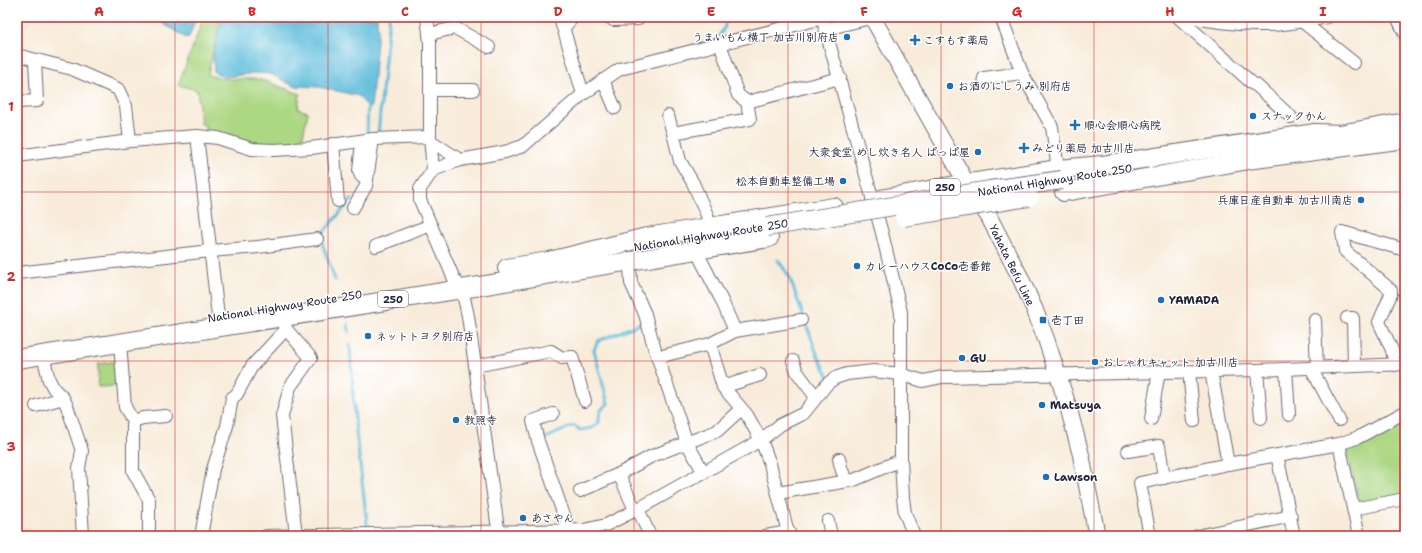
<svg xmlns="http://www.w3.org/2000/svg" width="1422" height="553" font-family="'Shantell Sans','Klee One',sans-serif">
<rect width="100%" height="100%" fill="#fff"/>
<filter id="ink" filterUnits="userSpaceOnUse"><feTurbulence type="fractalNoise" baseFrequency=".025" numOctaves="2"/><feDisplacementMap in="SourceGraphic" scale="8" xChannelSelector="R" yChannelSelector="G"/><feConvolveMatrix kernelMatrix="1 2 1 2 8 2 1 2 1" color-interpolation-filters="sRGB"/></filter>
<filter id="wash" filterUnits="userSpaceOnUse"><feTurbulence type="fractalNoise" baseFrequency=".012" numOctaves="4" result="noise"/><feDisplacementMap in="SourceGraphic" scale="16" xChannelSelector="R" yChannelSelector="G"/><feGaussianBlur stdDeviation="0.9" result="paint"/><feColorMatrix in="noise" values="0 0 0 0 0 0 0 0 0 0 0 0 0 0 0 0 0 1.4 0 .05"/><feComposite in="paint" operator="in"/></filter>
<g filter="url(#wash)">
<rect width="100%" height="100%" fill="#f8ebd9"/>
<g fill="#acd783" stroke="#677c5f">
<polygon points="204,17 220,17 208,75 227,79 255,79 265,81 300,94 298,109 308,112 301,145 253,147 206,133 205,125 201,124 197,90 178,85"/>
<polygon points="117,361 118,367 115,367 117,386 98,387 98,364"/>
<polygon points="1403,418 1405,421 1405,494 1362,503 1358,499 1347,448 1351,443"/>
</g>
<g fill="#5bbbda" stroke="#3e6e8a">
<polygon points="152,17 197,17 188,39"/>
<polygon points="222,17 377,17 378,30 371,108 366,105 359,96 319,87 294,86 271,74 256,73 225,77 214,72 213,56"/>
</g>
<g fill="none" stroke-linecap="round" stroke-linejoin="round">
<g stroke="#5bbbda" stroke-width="3">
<polyline points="1390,17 1405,47"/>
<polyline points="717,40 725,26 725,17"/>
<polyline points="367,135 368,103"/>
<polyline points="378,135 389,17"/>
<polyline points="322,234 352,199"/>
<polyline points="321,240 335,280"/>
<polyline points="778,260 789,276 817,354 830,379"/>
<polyline points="348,324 349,332"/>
<polyline points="350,345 355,423 368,531"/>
<path d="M542 440 572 426H575L580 430 592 428 599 422C599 413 600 409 608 404L594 350 598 341 644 322"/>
</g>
</g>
</g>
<g filter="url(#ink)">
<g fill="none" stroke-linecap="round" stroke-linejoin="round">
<defs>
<g id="minor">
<polyline points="427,17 430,42 430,137 433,170 420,189 420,200 448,265 454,279 462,289 468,316 499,536"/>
<polyline points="560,17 583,94"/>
<polyline points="609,17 613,20 638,19"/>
<polyline points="822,17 882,233 901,312 901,460 903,498 905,513 914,536"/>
<polyline points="1001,17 1022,73 1052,127 1058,169"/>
<polyline points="1178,17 1253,84 1256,85 1291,117"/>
<path d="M1190 17C1211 21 1233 24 1254 25 1279 26 1304 21 1328 17"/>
<polyline points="1397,17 1405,33"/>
<polyline points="1301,18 1303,22 1354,63"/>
<polyline points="562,26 567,24 573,17"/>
<polyline points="826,29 874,17"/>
<polyline points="429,34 455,28 489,47"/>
<polyline points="17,55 72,69 118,89 126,106 130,141"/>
<polyline points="984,78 1022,73"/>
<polyline points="603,80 615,108"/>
<polyline points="431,90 473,90"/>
<polyline points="17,102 37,101 35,60"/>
<polyline points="747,102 840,78"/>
<polyline points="668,116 673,133"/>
<polyline points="197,136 218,316"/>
<polyline points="362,141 359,171 361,176 367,180"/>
<polyline points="431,141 460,160"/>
<polyline points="333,144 338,201"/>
<polyline points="17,156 130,141 197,136 218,138 252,149 273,150 311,148 373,139 430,137"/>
<polyline points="433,170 460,160 505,152 523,146 583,94 620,69 823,18"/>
<polyline points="353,208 366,186 373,139"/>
<polyline points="709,227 707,215 693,183 680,161 673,133 750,119 747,102 738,95 720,44"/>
<polyline points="376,246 431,225"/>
<polyline points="700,258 722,301 735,331 710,344 723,387 747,415 761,440 770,464 789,536"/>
<polyline points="630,266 631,283 645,314 654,347 687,443 704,473"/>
<polyline points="17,273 210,251 258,247 317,239"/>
<polyline points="284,316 286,329 311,358 290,387 282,416 296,535"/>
<polyline points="1347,318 1353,318 1354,366"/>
<polyline points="1315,320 1317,368"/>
<polyline points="735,331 801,320"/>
<polyline points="120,343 125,407 133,421 133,471 149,500 149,536"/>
<polyline points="43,355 49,380 54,389 63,398 67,406 82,451 79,468 83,536"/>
<polyline points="658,357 710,344"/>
<polyline points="793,361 797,372 816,397"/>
<polyline points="1395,365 1392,350 1379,322 1391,294 1391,290 1345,251 1342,232 1405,250"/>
<polyline points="475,366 551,351 562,358 572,357 585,401"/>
<polyline points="1311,368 1339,420"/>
<polyline points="1286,369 1289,415"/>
<polyline points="1257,370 1261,418"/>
<polyline points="1189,371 1194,421"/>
<polyline points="1211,371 1228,464"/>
<polyline points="723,387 760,375"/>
<polyline points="36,406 63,398"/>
<polyline points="553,414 533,421 538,441 569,530"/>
<polyline points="1151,419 1159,371"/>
<polyline points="133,421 143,418 166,416"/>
<polyline points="1339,444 1359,536"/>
<polyline points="1128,451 1159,446 1164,478"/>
<polyline points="1277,455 1294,536"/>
<polyline points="839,459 842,471 848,481"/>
<polyline points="619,474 635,510"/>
<polyline points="580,491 619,474 652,456 717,431 741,409"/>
<polyline points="778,493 854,480 901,460"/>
<polyline points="638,509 650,536"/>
<polyline points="1353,509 1405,499"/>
<polyline points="828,521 831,536"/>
<polyline points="201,536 213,469 227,426 232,398 237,394 252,366 286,329"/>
<polyline points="266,536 584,530 606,525 638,509 761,440 780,425 804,413 827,384 835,378 847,374 874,371 900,374 923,381 942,377 1257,370 1405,364"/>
<polyline points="765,536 789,532"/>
<polyline points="1150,536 1140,483 1228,464 1339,444 1359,437 1405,412"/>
<polyline points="1197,536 1291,516"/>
</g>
<polyline id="major" points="872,17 967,184 989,217 1020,277 1034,308 1046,339 1068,406 1081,455 1097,536"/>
<g id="highway">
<polyline points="1329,136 1405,122"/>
<polyline points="1064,192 1255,159 1405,139"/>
<polyline points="875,200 945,187 1058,169 1103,165 1315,133 1342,134"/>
<polyline points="550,261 647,237 834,207"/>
<polyline points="507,268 561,259"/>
<polyline points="17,359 462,289 769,238"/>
</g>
</defs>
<use href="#minor" stroke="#6d6872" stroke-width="14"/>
<use href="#major" stroke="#6d6872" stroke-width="18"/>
<use href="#highway" stroke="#6d6872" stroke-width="20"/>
<use href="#minor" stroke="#fff" stroke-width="12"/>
<use href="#major" stroke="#fff" stroke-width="16"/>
<use href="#highway" stroke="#fff" stroke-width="18"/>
<defs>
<g id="highway-bridge">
<polyline points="904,217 1029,197"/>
<polyline points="767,227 990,190 1062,180"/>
</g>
</defs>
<use href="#highway-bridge" stroke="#6d6872" stroke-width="20" stroke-linecap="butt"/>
<use href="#highway-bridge" stroke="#fff" stroke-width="18"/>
</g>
</g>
<path fill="none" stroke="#d62828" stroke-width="1" stroke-opacity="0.55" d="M175 17V536M328 17V536M481 17V536M634 17V536M788 17V536M941 17V536M1094 17V536M1247 17V536M17 192H1405M17 361H1405"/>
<g fill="#1f6fb2" stroke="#fff" stroke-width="1.5">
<circle cx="847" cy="37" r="4"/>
<path d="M913 34h4v4h4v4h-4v4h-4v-4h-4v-4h4z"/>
<circle cx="950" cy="86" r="4"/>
<circle cx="1253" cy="116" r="4"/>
<path d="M1073 119h4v4h4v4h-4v4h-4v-4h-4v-4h4z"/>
<path d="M1022 142h4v4h4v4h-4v4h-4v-4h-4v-4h4z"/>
<circle cx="978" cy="152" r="4"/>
<circle cx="843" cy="181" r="4"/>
<circle cx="1361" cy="200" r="4"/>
<circle cx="857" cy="266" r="4"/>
<circle cx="1161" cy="300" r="4"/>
<rect x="1039" y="316" width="8" height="8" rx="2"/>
<circle cx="368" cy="336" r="4"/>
<circle cx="962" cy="358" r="4"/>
<circle cx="1095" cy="362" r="4"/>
<circle cx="1042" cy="405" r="4"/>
<circle cx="456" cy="420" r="4"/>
<circle cx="1046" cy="477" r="4"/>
<circle cx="523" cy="518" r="4"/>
</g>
<g text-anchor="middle" stroke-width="3" stroke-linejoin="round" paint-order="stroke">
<g fill="#fff" stroke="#646476" stroke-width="1">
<rect x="930" y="179" width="30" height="16" rx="3"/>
<rect x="378" y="291" width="30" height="16" rx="3"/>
</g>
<g font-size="10" font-weight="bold" fill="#22223b">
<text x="945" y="191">250</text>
<text x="393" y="303">250</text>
</g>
<g font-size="11" font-weight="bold" fill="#22223b" stroke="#fff" text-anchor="start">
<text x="839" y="41" text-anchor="end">うまいもん横丁 加古川別府店</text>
<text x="923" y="44">こすもす薬局</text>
<text x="958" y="90">お酒のにしうみ 別府店</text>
<text x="1261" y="120">スナックかん</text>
<text x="1084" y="129">順心会順心病院</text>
<text x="1032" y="152">みどり薬局 加古川店</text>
<text x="970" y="156" text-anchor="end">大衆食堂 めし炊き名人 ぱっぱ屋</text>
<text x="835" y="185" text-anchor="end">松本自動車整備工場</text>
<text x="1353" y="204" text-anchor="end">兵庫日産自動車 加古川南店</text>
<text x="865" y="270">カレーハウスCoCo壱番館</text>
<text x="1169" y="304">YAMADA</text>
<text x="1051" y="324">壱丁田</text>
<text x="376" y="340">ネットトヨタ別府店</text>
<text x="970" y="362">GU</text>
<text x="1103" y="366">おしゃれキャット 加古川店</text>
<text x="1050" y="409">Matsuya</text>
<text x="464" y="424">教照寺</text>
<text x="1054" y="481">Lawson</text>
<text x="531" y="522">あさやん</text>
</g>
<g font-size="11" fill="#22223b" stroke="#fff">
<text transform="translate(1055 180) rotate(-9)" y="4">National Highway Route 250</text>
<text transform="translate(711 235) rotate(-9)" y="4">National Highway Route 250</text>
<text transform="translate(1012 265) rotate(64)" y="4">Yahata Befu Line</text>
<text transform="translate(285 306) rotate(-9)" y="4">National Highway Route 250</text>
</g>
</g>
<rect width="1422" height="553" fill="none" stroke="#fff" stroke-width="44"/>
<rect x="22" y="22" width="1378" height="509" fill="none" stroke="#d62828" stroke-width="1.5"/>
<g font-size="13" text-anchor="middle" font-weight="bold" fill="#d62828">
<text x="99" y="16">A</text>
<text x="252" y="16">B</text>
<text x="405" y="16">C</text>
<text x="558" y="16">D</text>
<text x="711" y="16">E</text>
<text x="864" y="16">F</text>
<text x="1017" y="16">G</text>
<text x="1170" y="16">H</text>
<text x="1323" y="16">I</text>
<text x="11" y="111">1</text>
<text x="11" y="281">2</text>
<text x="11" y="451">3</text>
</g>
</svg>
